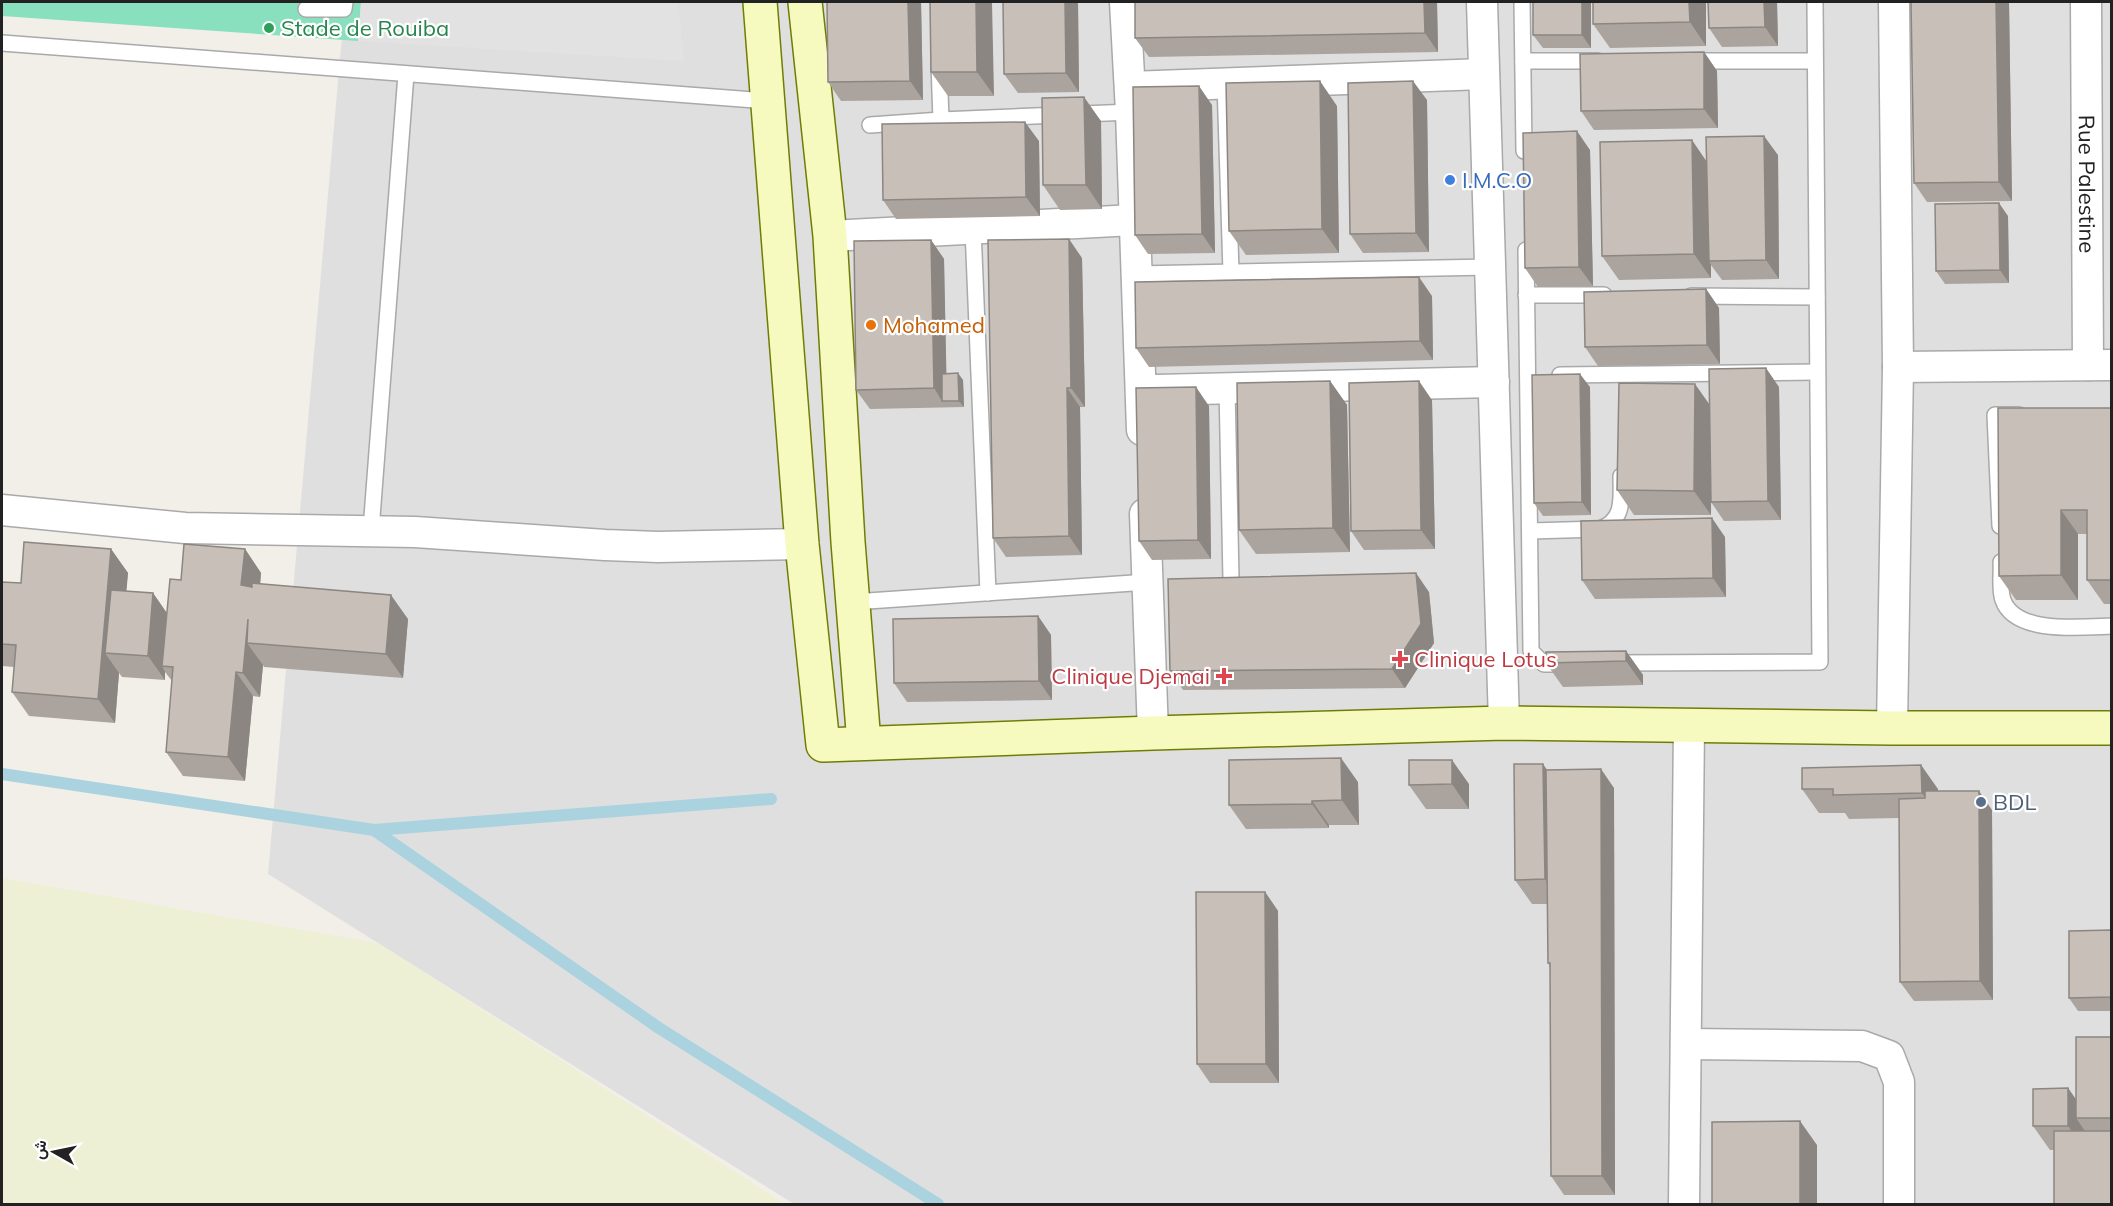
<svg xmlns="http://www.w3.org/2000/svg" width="2113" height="1206" font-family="Mulish,Vazirmatn,sans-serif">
<rect width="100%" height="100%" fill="#f2efe9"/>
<polygon fill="#e0dfdf" points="345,2 2111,2 2111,1204 794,1204 268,874"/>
<polygon fill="#eef0d5" points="2,878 378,943 785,1204 2,1204"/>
<polygon fill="#88e0be" points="2,2 361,2 358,41 2,16"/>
<polygon fill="#e2e2e2" points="361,2 678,2 684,61 358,41"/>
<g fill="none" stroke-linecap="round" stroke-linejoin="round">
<g stroke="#aad3df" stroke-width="12">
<polyline points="2,774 374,830 659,1028 938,1204"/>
<polyline points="374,830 771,799"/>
</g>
<defs>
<g id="lane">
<polyline points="1522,2 1524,151"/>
<polyline points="306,9 344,9 345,2"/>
<polyline points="2,43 768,101"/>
<polyline points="1523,61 1598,61"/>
<polyline points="1691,61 1815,61"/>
<polyline points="939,64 941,120 1131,112"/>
<polyline points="1225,83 1231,272"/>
<polyline points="870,125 941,120"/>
<polyline points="973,229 988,593"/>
<polyline points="1526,250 1531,651 1544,664 1566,664"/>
<polyline points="1137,274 1490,267"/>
<polyline points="1526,295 1604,295"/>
<polyline points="1691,296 1817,297"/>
<polyline points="1560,375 1817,372"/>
<polyline points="1227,388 1231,579"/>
<polyline points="2000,526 1995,415 2019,415"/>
<polyline points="371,530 406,74"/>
<path d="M1530 531 1600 529C1625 520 1621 498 1621 476"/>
<path d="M2001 562C2002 573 1999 589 2003 600 2015 635 2083 627 2112 626"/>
<polyline points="853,602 1148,582"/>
<polyline points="1614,663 1820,662 1815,2"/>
</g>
<g id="street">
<polyline points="1125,2 1131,112 1142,430"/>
<polyline points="1482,2 1504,723"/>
<path id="s1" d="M2086 2 2088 365"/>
<polyline points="1130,87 1484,74"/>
<polyline points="830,236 1134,220"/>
<polyline points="1898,367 2112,365"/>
<polyline points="1156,390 1494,382"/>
<polyline points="2,510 185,528 415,532 605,545 658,547 802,544"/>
<polyline points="1145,514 1153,733"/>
<polyline points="1892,728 1898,367 1894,2"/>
<polyline points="1686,1044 1862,1046 1889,1056 1899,1082 1899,1204"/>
<polyline points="1684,1204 1689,725"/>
</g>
<g id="secondary">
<polyline points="760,2 802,544 823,745 1153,733 1504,723 1892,728 2112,728"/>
<polyline points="805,2 830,236 848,542 864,743"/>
</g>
</defs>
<use href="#lane" stroke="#a9a9a9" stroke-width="18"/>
<use href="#street" stroke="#a9a9a9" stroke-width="33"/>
<use href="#secondary" stroke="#707d05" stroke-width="36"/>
<use href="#lane" stroke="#fff" stroke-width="15"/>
<use href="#street" stroke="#fff" stroke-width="30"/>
<use href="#secondary" stroke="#f7fabf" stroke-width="33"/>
</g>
<g fill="#aba49e">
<polygon points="921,2 923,100 841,101 828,82"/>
<polygon points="930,2 994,96 948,96 931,72"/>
<polygon points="1078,2 1079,92 1018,93 1004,74"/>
<polygon points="1135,2 1437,2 1438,52 1149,57 1135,38"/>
<polygon points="1591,2 1591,48 1543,48 1533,35"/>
<polygon points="1593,2 1706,2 1706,46 1610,48 1593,24"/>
<polygon points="1777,2 1778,46 1722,47 1709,28"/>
<polygon points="1911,2 2009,2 2012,201 1927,202 1914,183"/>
<polygon points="1704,52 1717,71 1718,128 1594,130 1581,111"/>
<polygon points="1427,100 1429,252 1363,253 1350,234"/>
<polygon points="1212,105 1215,253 1148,254 1135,235"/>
<polygon points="1337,106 1339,253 1246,255 1229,231"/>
<polygon points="1101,121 1102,209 1060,210 1043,185"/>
<polygon points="1039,141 1040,216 896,219 883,200"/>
<polygon points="1590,150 1593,286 1538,287 1525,268"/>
<polygon points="1778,155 1779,279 1722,280 1711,265 1711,278 1619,280 1602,256 1707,161"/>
<polygon points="2008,216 2009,283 1945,284 1936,271"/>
<polygon points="931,240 944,259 946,374 963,380 964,407 870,409 856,390"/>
<polygon points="1082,258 1085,407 1080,407 1082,555 1006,557 993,538"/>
<polygon points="1706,289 1719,308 1720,364 1598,366 1585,347"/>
<polygon points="1432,296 1433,360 1149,367 1136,348"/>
<polygon points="1330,381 1347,405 1350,552 1256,554 1239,530"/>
<polygon points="1590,387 1591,515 1543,516 1534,503"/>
<polygon points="1779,387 1781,520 1724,521 1711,502 1711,515 1634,515 1617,490 1710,404"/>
<polygon points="1432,400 1435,549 1364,550 1351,531"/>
<polygon points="1209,406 1211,559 1152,560 1139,541"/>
<polygon points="2112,408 2112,604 2104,604 2087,580 2087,534 2078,534 2078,600 2016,600 1999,576"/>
<polygon points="1725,537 1726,597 1595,599 1582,580"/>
<polygon points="111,549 128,573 126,591 153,593 167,613 181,580 245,549 261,573 260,584 408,619 403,678 264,667 263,665 260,697 253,696 245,781 183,776 166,752 172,681 165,672 165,680 122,677 119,673 115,723 29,716 12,692 14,667 2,666 2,582 21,583"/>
<polygon points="1429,592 1434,643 1405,688 1183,690 1170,671"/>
<polygon points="1038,616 1051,635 1052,700 907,702 894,683"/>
<polygon points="1626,651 1643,675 1643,685 1563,687 1546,663"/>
<polygon points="1543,764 1546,770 1614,788 1615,1195 1564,1195 1551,1176 1550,967 1548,963 1547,904 1532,904 1515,880"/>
<polygon points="1921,765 1938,791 1992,810 1993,1000 1914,1001 1900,982 1899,818 1849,819 1845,813 1819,813 1802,789"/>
<polygon points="1358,782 1359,825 1329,825 1329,828 1246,829 1229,805"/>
<polygon points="1469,784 1469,809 1426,809 1409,785"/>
<polygon points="1265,892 1278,911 1279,1083 1210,1083 1197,1064"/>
<polygon points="2112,930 2112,1011 2078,1011 2069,998"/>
<polygon points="2112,1037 2112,1204 2054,1150 2050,1150 2033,1126 2068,1088 2076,1100"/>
</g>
<g fill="#8b8681">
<polygon points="908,2 921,2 923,100 910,81"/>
<polygon points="976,2 992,2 994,96 977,72"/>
<polygon points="1065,2 1078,2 1079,92 1066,73"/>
<polygon points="1424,2 1437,2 1438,52 1425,33"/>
<polygon points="1582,2 1591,2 1591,48 1582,35"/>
<polygon points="1689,2 1706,2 1706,46 1690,22"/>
<polygon points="1764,2 1777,2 1778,46 1765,27"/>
<polygon points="1996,2 2009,2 2012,201 1999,182"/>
<polygon points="1704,52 1717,71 1718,128 1704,109"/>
<polygon points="1320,81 1337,106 1339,253 1322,229"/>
<polygon points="1413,81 1427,100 1429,252 1416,233"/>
<polygon points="1199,86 1212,105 1215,253 1202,234"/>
<polygon points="1084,97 1101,121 1102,209 1086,185"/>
<polygon points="1025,122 1039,141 1040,216 1026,197"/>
<polygon points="1577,131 1590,150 1593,286 1579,267"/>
<polygon points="1764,136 1778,155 1779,279 1766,260"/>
<polygon points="1692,140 1709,165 1709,261 1711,265 1711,278 1694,254"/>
<polygon points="1999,203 2008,216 2009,283 2000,270"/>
<polygon points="1069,239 1082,258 1085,407 1071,388"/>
<polygon points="931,240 944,259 947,401 942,401 934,388"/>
<polygon points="1419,277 1432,296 1433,360 1420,341"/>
<polygon points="1706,289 1719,308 1720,364 1707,345"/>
<polygon points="1766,368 1779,387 1781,520 1768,501"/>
<polygon points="958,373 963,380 964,407 959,401"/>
<polygon points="1580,374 1590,387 1591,515 1582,502"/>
<polygon points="1330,381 1347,405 1350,552 1333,528"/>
<polygon points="1419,381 1432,400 1435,549 1421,530"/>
<polygon points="1695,384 1712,408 1711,515 1694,491"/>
<polygon points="1196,387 1209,406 1211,559 1198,540"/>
<polygon points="1067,388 1080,407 1082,555 1069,536"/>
<polygon points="2061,510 2078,534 2078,600 2061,575"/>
<polygon points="1712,518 1725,537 1726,597 1713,578"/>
<polygon points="111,549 128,573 121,654 105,653 119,673 115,723 98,699"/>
<polygon points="245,549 261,573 258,610 241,585"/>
<polygon points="1416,573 1429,592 1434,643 1405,688 1392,669"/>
<polygon points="153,593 170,618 162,666 165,672 165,680 148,656"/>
<polygon points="391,595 408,619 403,678 386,654"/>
<polygon points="1038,616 1051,635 1052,700 1039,681"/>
<polygon points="248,619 247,643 263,665 260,697 243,673"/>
<polygon points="1626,651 1643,675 1643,685 1626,661"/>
<polygon points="236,672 253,696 245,781 228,757"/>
<polygon points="1341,758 1358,782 1359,825 1342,800"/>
<polygon points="1452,760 1469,784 1469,809 1452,784"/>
<polygon points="1543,764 1560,789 1562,903 1545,879"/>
<polygon points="1921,765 1938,789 1939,817 1922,793"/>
<polygon points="1601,769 1614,788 1615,1195 1602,1176"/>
<polygon points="1979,791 1992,810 1993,1000 1980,981"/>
<polygon points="1312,801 1329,825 1329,828 1312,804"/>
<polygon points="1265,892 1278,911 1279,1083 1266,1064"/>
<polygon points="2068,1088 2085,1112 2076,1118 2085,1131 2085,1150 2068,1126"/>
<polygon points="1800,1121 1817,1145 1817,1204 1800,1204"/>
</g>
<g fill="#c7bfb8" stroke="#8b8681" stroke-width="1.5">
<polygon points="827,2 908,2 910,81 828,82"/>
<polygon points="930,2 976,2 977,72 931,72"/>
<polygon points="1003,2 1065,2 1066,73 1004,74"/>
<polygon points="1135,2 1424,2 1425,33 1135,38"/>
<rect x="1533" y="2" width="49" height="33"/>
<polygon points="1593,2 1689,2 1690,22 1593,24"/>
<polygon points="1708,2 1764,2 1765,27 1709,28"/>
<polygon points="1911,2 1996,2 1999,182 1914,183"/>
<polygon points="1704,52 1704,109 1581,111 1580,54"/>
<polygon points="1320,81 1322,229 1229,231 1226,83"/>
<polygon points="1413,81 1416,233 1350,234 1348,83"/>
<polygon points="1199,86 1202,234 1135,235 1133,87"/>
<polygon points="1084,97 1086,185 1043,185 1042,98"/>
<polygon points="1025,122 1026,197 883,200 882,124"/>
<polygon points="1577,131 1579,267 1525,268 1523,133"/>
<polygon points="1764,136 1766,260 1709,261 1706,137"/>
<polygon points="1692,140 1694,254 1602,256 1600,142"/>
<polygon points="1999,203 2000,270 1936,271 1935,204"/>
<polygon points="1069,239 1071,388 1067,388 1069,536 993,538 988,240"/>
<polygon points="931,240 934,388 856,390 854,241"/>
<polygon points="1419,277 1420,341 1136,348 1135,282"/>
<polygon points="1706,289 1707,345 1585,347 1584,292"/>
<polygon points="1766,368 1768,501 1711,502 1709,369"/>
<polygon points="958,373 959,401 942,401 942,374"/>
<polygon points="1580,374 1582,502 1534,503 1532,375"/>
<polygon points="1330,381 1333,528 1239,530 1237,383"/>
<polygon points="1419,381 1421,530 1351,531 1349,383"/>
<polygon points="1619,383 1695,384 1694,491 1617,490"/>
<polygon points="1196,387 1198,540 1139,541 1136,388"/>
<polygon points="1998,408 2112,408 2112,580 2087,580 2087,510 2061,510 2061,575 1999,576"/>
<polygon points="1712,518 1713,578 1582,580 1581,521"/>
<polygon points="24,542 111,549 98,699 12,692 16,645 2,644 2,582 21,583"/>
<polygon points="184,544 245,549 241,585 252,587 252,583 391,595 386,654 247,643 248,619 243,673 236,672 228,757 166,752 173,667 162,666 170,579 181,580"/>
<polygon points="1416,573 1421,624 1392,669 1170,671 1168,579"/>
<polygon points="111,590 153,593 148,656 105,653"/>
<polygon points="1038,616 1039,681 894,683 893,619"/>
<polygon points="1626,651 1626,661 1546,663 1546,652"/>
<polygon points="1341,758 1342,800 1312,801 1312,804 1229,805 1229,760"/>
<polygon points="1409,760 1452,760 1452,784 1409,785"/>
<polygon points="1514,764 1543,764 1545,879 1515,880"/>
<polygon points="1921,765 1922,793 1833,795 1833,789 1802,789 1802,768"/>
<polygon points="1601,769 1602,1176 1551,1176 1550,963 1548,963 1546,770"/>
<polygon points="1925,791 1979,791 1980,981 1900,982 1899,799 1925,798"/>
<polygon points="1196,892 1265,892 1266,1064 1197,1064"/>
<polygon points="2112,930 2112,997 2069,998 2069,931"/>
<rect x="2076" y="1037" width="36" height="81"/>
<polygon points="2068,1088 2068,1126 2033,1126 2033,1089"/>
<polygon points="1800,1121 1800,1204 1712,1204 1712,1122"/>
<rect x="2054" y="1131" width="58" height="73"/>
</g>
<circle fill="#2e9e5b" stroke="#fff" stroke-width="2" cx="269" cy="28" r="6"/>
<circle fill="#3f7fe0" stroke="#fff" stroke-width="2" cx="1450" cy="180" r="6"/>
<circle fill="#e8710a" stroke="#fff" stroke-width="2" cx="871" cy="325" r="6"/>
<g fill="#e0444e" stroke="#fff" stroke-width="2">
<path d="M1397 650h6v6h6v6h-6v6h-6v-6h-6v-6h6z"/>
<path d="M1221 667h6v6h6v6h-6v6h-6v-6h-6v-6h6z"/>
</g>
<circle fill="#5c6f8a" stroke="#fff" stroke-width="2" cx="1981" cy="802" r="6"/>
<g text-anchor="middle" stroke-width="4.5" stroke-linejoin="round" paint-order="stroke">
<g font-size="22" fill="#27864d" stroke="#fff" text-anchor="start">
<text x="281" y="36">Stade de Rouiba</text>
</g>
<g font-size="22" fill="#366cbe" stroke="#fff" text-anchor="start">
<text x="1462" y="188">I.M.C.O</text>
</g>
<g font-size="22" fill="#222" stroke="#fff">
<text dy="8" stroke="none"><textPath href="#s1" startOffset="182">Rue Palestine</textPath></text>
</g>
<g font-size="22" fill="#c56008" stroke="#fff" text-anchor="start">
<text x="883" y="333">Mohamed</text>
</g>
<g font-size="22" fill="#be3a42" stroke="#fff" text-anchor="start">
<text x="1414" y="667">Clinique Lotus</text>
<text x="1210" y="684" text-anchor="end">Clinique Djemai</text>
</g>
<g font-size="22" fill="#4e5e75" stroke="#fff" text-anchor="start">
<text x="1993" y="810">BDL</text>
</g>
</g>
<rect width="2113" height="1206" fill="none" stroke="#222222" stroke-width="6"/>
<g transform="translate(54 1152) rotate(279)" stroke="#ffffff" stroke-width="4.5" paint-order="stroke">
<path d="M0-4.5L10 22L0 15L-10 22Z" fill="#222222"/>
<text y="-9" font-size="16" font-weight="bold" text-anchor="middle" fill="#222222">ش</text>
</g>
</svg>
